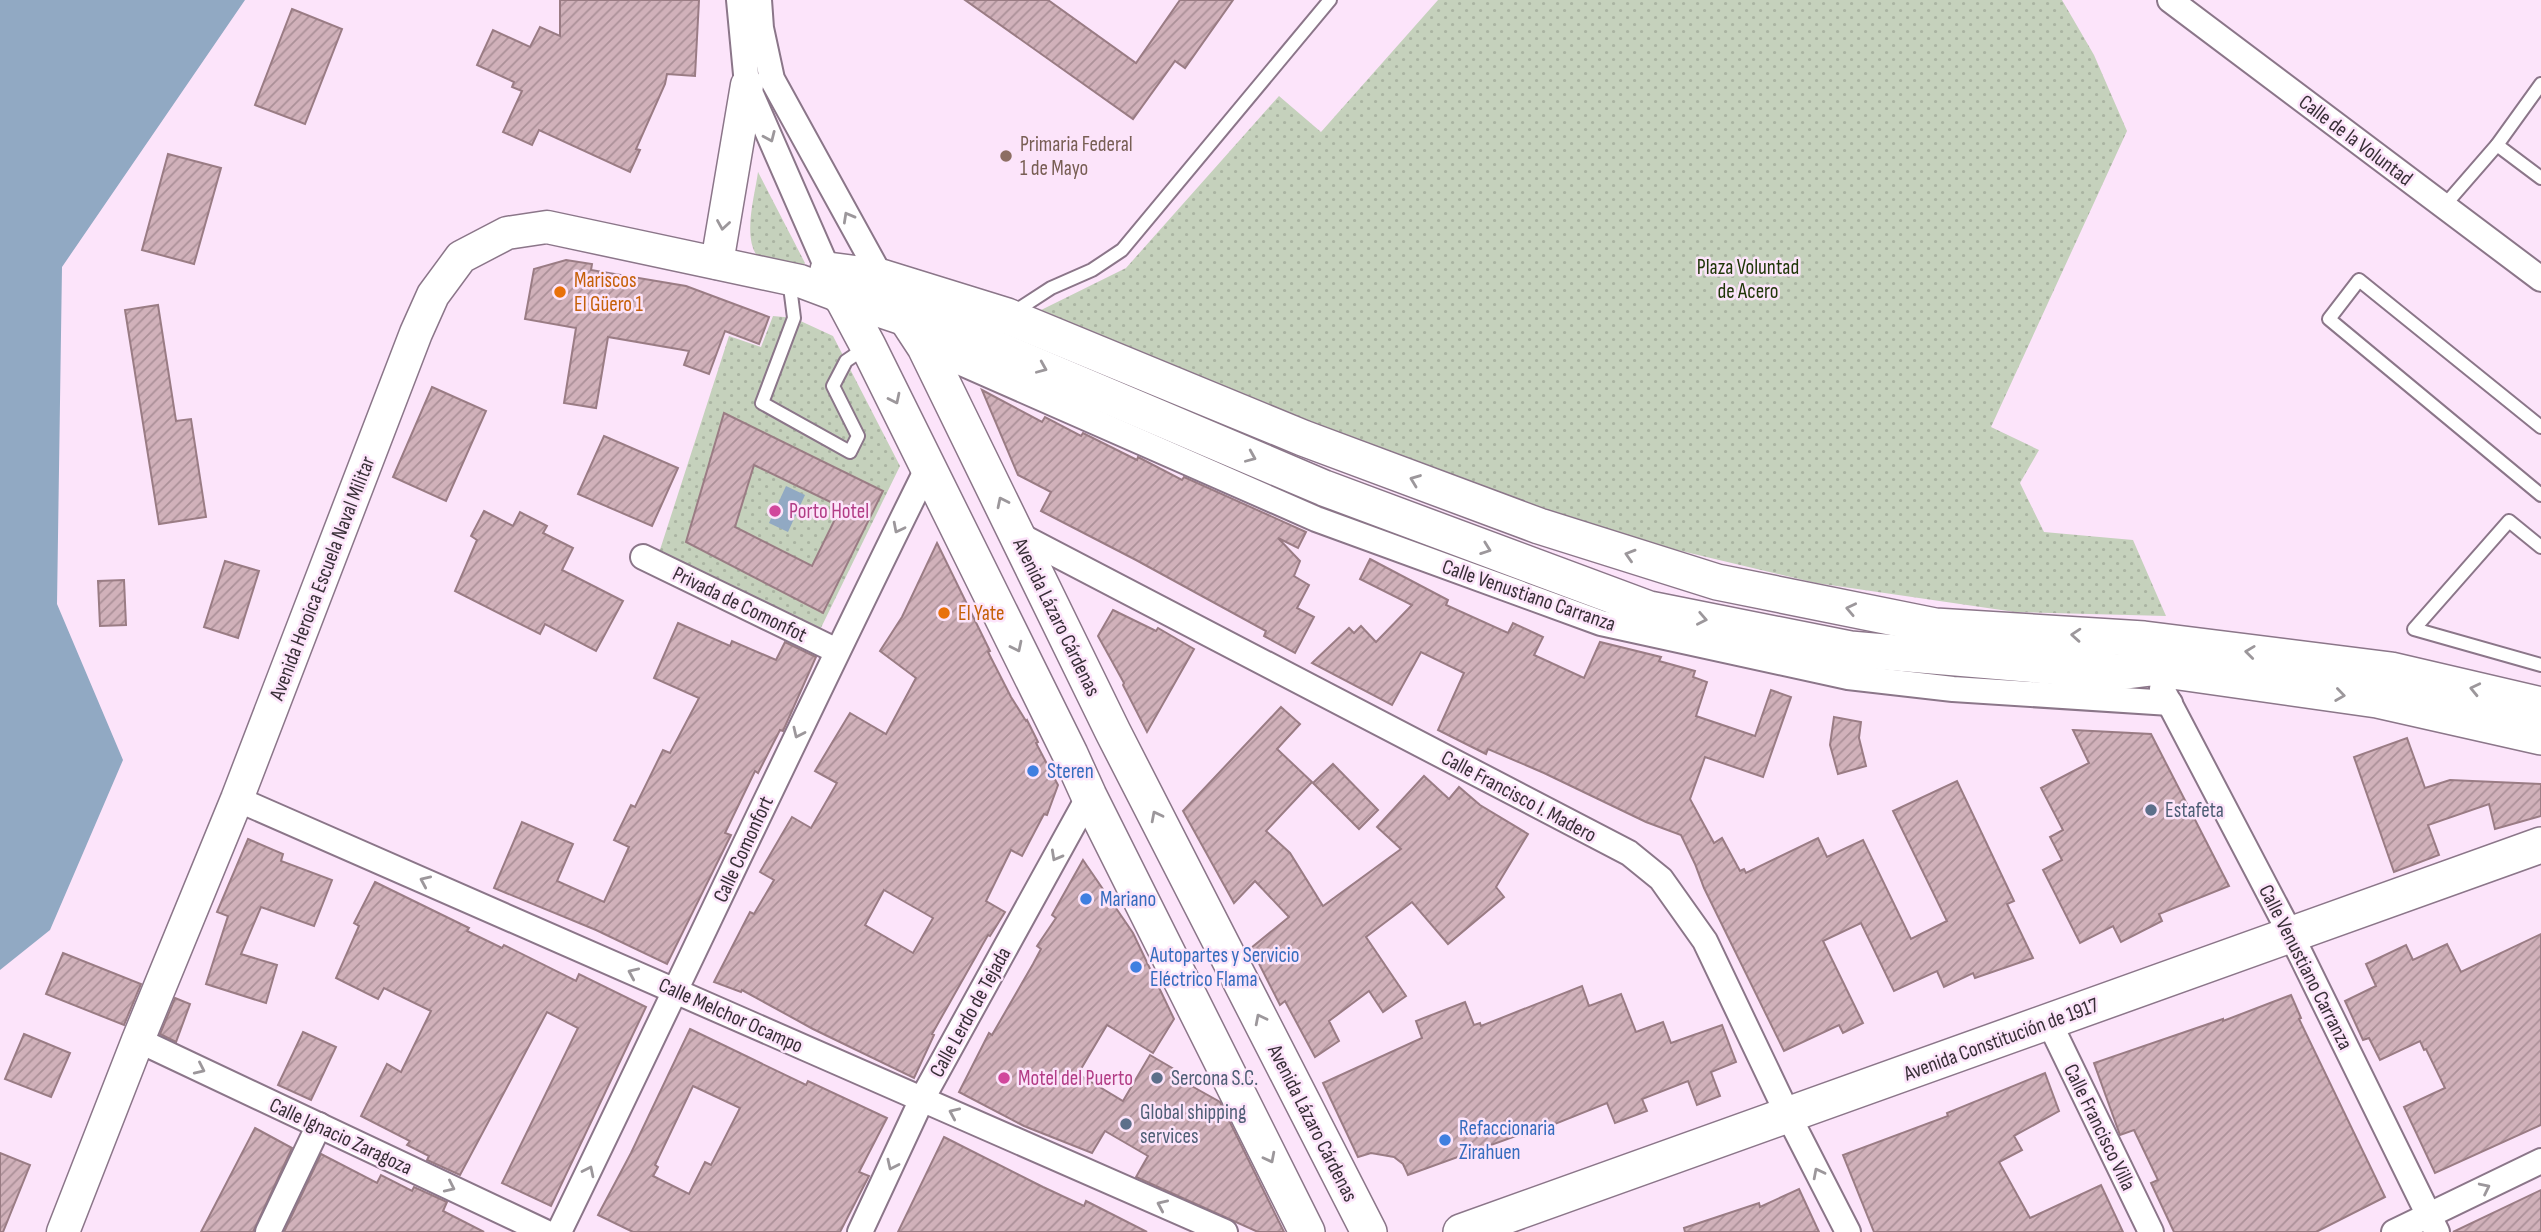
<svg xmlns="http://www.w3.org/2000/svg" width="2541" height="1232" font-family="'Sofia Sans Condensed',sans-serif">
<defs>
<pattern id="grass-dots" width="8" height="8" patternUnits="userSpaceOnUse" patternTransform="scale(1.75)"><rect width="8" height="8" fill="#c5d1bc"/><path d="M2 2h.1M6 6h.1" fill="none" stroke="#aab4a2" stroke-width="1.8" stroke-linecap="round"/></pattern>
<pattern id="building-hatch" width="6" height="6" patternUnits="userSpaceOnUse" patternTransform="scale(1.75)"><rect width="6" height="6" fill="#d1b1ba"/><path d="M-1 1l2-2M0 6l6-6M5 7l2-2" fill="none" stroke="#ab9098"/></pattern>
</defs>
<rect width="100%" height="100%" fill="#fce4fa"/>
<g fill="url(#grass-dots)">
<polygon points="1438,0 2062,0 2094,55 2127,131 1991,427 2039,450 2020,483 2044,532 2133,540 2166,616 2015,612 1816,583 1593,530 1300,420 1033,314 1126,268 1279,96 1321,132"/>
<path d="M758 172 805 263 802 269C791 267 773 268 764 262 739 247 755 196 758 172Z"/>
<polygon points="773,316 794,318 833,336 900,466 817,636 658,556 729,336 761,347"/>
</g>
<g fill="#91a9c3">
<polygon points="0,0 245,0 62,267 57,604 123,760 50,930 0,970"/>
<polygon points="786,486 805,495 788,532 769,523"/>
</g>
<g fill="url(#building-hatch)" stroke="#9a7c84" stroke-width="2" fill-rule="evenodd">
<polygon points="560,0 699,0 695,76 667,74 665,84 636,149 640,150 630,172 539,130 532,145 503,132 522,91 512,87 514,82 477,65 493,30 530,47 540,27 560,36"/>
<polygon points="965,0 1048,0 1136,63 1180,0 1233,0 1185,68 1175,61 1133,119"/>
<polygon points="292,9 342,29 305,124 255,105"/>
<polygon points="168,154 221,168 194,264 142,250"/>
<polygon points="566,260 592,264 591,270 686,286 769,317 759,344 725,331 709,374 684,365 689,351 608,337 596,408 564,403 576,328 525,319 534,269"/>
<polygon points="158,305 176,421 191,419 206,517 159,524 125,310"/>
<polygon points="432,387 486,411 446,501 393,477"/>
<polygon points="982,390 1042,422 1045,417 1081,436 1083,433 1137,460 1138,457 1182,480 1184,477 1306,532 1298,548 1278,538 1300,561 1294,576 1309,585 1297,608 1314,617 1295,653 1264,636 1266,631 1136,560 1041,511 1051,492 1018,475"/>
<path d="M724 413 883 491 823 613 686 542ZM754 465 841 507 812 566 735 527Z"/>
<polygon points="604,436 678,468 652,526 578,494"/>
<polygon points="484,511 513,526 520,512 547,526 543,533 573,548 562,570 623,601 596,651 545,624 540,634 455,591 477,540 471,536"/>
<path d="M937 543 990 651 988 652 1011 697 1026 721 1027 720 1038 742 1036 743 1058 785 1047 815 1044 814 1022 856 1011 850 986 901 1005 912 990 936 988 935 932 1034 934 1035 914 1078 813 1029 742 990 741 992 714 982 750 912 754 914 774 880 760 872 792 817 811 828 837 783 815 771 850 713 886 734 916 678 880 651 902 617ZM884 890 933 918 913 953 865 925Z"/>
<polygon points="1370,559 1448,600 1446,605 1508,633 1513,623 1543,637 1534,655 1584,678 1600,642 1661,657 1659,661 1695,671 1693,677 1707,682 1696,716 1755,736 1771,690 1791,697 1763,777 1705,757 1690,799 1714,843 1722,838 1740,871 1744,869 1746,873 1818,838 1827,857 1863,840 1911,939 1947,921 1893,811 1957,781 2014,901 2007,904 2033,958 1975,978 1973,973 1944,987 1937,971 1894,991 1861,923 1823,941 1863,1023 1843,1033 1839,1025 1784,1051 1704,888 1695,864 1681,835 1646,822 1544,773 1488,749 1486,754 1438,730 1464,673 1421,652 1392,705 1312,663 1349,628 1354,633 1361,626 1376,642 1412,605 1360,579"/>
<polygon points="225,561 259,571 238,638 204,627"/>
<polygon points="124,580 126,625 100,626 98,581"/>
<polygon points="1113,610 1156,631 1158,628 1194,649 1147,732 1123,685 1124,683 1098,636"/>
<polygon points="678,623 730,646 732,641 776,660 785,642 816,657 783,731 780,730 758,773 755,771 725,833 731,835 667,964 596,930 494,888 522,822 573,844 557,881 604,902 629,847 614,840 631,805 635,807 663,750 670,753 699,698 654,678"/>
<polygon points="1281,707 1300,724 1277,749 1312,782 1266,831 1290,853 1323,906 1401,849 1377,827 1424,776 1449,799 1459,787 1480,805 1528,834 1496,887 1504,897 1448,944 1412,902 1366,937 1406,996 1383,1012 1369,991 1329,1021 1339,1041 1315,1057 1285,1001 1280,1005 1251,948 1289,917 1255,881 1234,903 1183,811"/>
<polygon points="1834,717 1861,722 1859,738 1866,766 1838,774 1830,745"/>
<polygon points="2073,730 2151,734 2229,886 2159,914 2162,921 2121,942 2113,926 2080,943 2043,870 2062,860 2050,837 2063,830 2041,788 2089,763"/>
<polygon points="2407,738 2425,788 2450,780 2541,784 2541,816 2495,829 2489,804 2428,825 2439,855 2394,872 2354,757"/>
<polygon points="1333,764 1378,810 1359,829 1313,783"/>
<polygon points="248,839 283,854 281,861 332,880 314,926 261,907 241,954 277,965 266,1003 206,984 228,916 217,912"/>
<polygon points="1083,860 1133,933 1174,1019 1153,1053 1107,1025 1078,1074 1123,1101 1150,1055 1191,1079 1188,1084 1220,1102 1284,1232 1258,1232 1136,1177 1148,1156 1105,1131 1092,1153 1024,1126 959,1092 989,1033 992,1035 1033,964 1041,949 1037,946 1056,918 1052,915"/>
<polygon points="375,882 469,928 467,931 502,948 504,945 576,981 579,974 646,1007 551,1206 502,1183 578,1028 547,1012 460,1175 427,1160 429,1156 407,1145 410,1141 361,1116 387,1064 401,1072 431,1011 384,988 378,999 336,978 359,926 354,923"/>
<polygon points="2541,934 2541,1125 2435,1173 2404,1107 2445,1088 2426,1049 2424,1050 2420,1041 2380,1060 2369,1038 2363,1040 2345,1001 2376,986 2366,964 2406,945 2413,960 2447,944 2461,972"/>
<polygon points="63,953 141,984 124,1025 46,994"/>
<polygon points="1582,986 1589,1006 1621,994 1636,1032 1663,1022 1671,1043 1722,1025 1736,1062 1711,1072 1720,1096 1697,1105 1688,1081 1642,1099 1647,1111 1615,1123 1607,1103 1525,1136 1524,1133 1408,1175 1403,1164 1394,1157 1371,1153 1358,1157 1323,1083 1422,1038 1416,1021 1465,1002 1474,1025 1480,1023 1481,1026"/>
<polygon points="2291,995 2301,1018 2299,1019 2385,1197 2316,1232 2174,1232 2151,1183 2158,1180 2134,1130 2120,1135 2094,1063 2223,1019 2223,1021"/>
<polygon points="175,998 190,1004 176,1042 160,1034"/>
<path d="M690 1029 806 1085 808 1081 887 1118 859 1172 869 1176 840 1232H633L598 1215 631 1153ZM693 1086 740 1108 711 1165 705 1162 689 1194 653 1176 658 1167 655 1165Z"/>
<polygon points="303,1032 336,1047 311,1100 278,1085"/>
<polygon points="24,1034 70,1053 51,1097 5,1079"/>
<polygon points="2045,1073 2059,1111 2014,1136 2022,1150 1999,1162 2030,1218 2101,1185 2123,1232 1874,1232 1843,1155 1948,1116 1947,1113"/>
<polygon points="255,1128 292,1148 253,1232 201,1232"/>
<polygon points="944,1137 1043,1187 1084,1206 1086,1201 1147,1232 898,1232"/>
<polygon points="0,1153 30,1165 3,1232 0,1232"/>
<polygon points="321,1154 377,1183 381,1175 412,1191 414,1187 447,1202 443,1211 484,1232 284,1232"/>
<polygon points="1799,1189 1819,1232 1685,1232 1684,1228 1759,1203 1760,1207"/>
<polygon points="2541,1190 2541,1232 2453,1232"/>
</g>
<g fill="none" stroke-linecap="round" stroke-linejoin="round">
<defs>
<g id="service">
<polyline points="2497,145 2541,178"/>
<polyline points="2444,206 2497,145 2541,84"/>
<polyline points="789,279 794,318 762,403 850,452 858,436 833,386 846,361 865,348"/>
<polyline points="1011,314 1051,288 1092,270 1122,250 1330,0"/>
<polyline points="2541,427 2359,280 2329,319 2541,495"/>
<polyline points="2541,547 2509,521 2414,629 2541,665"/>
</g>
<g id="minor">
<polyline points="739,0 747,85 828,270"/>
<polyline points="759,0 761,28 772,79 881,277"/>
<polyline points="2170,0 2541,279"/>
<polyline points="925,347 1316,519 1601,623 1848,677 1953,689 2170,703"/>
<polyline points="1017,534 1629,853 1661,879 1705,941 1788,1115 1848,1232"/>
<polyline points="643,557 837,651"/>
<polyline points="2162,689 2291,935 2437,1232"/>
<polyline points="237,799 1225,1232"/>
<polyline points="2049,1022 2151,1232"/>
<polyline points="138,1040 545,1232"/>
<polyline points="268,1232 319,1125"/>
<path d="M559 1232C683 977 802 721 928 467"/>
<polyline points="860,1232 922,1099 1089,796"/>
<polyline points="2394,1232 2541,1161"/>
</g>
<g id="tertiary">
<polyline points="717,263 747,85"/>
<polyline points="63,1232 138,1040 237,799 416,333 433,295 461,257 507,233 547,227 800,281 840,296"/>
</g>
<g id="secondary">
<polyline points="828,270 881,277 1007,316 1303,438 1539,526 1717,582 1935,626 2144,639 2391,670 2541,705"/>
<polyline points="836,286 868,346 1070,754 1089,796 1307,1232"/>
<polyline points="840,296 995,348 1324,488 1649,609 1850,649 2119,672 2151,668 2377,700 2541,737"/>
<polyline points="902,312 925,347 1113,732 1369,1232"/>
<polyline points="1461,1232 2541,845"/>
</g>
</defs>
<use href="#service" stroke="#8b7689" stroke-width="16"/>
<use href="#minor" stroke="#8b7689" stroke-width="28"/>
<use href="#tertiary" stroke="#8b7689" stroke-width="35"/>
<use href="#secondary" stroke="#8b7689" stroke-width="38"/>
<use href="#service" stroke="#fff" stroke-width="12"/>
<use href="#minor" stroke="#fff" stroke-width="24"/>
<use href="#tertiary" stroke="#fff" stroke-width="32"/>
<use href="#secondary" stroke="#fff" stroke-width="35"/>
</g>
<defs><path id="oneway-chevron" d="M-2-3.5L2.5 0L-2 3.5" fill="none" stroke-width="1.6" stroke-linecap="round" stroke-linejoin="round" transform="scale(1.75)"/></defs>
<g stroke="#9c979b">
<use href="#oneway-chevron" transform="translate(770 137) rotate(66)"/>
<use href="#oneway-chevron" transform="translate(848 217) rotate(-119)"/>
<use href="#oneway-chevron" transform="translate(723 225) rotate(99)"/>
<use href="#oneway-chevron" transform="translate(1042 368) rotate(23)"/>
<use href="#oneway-chevron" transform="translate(895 399) rotate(64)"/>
<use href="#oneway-chevron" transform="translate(1251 457) rotate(23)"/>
<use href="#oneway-chevron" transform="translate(1415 480) rotate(-159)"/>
<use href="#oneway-chevron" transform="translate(1002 502) rotate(-116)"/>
<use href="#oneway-chevron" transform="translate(898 528) rotate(117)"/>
<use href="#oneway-chevron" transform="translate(1486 549) rotate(20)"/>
<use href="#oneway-chevron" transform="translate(1630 555) rotate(-163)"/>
<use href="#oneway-chevron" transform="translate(1851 609) rotate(-168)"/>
<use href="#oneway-chevron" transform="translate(1702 619) rotate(11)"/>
<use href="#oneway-chevron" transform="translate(2076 635) rotate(-176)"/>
<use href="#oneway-chevron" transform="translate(1017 647) rotate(64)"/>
<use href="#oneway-chevron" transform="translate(2250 652) rotate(-173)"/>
<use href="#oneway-chevron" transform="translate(2475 689) rotate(-167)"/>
<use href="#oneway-chevron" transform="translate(2340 695) rotate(8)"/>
<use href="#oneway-chevron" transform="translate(798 733) rotate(115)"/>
<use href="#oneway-chevron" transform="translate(1156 816) rotate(-117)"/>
<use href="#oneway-chevron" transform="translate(1056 856) rotate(119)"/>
<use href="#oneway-chevron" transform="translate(425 881) rotate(-156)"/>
<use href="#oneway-chevron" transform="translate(633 973) rotate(-156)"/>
<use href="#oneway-chevron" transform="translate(1260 1019) rotate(-117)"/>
<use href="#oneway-chevron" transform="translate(200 1069) rotate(25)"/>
<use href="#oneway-chevron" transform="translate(954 1113) rotate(-156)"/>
<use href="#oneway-chevron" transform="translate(1270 1158) rotate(63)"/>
<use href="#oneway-chevron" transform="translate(892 1165) rotate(115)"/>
<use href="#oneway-chevron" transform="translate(589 1171) rotate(-64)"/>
<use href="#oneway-chevron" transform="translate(1818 1173) rotate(-117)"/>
<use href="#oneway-chevron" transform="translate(450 1187) rotate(25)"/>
<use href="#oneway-chevron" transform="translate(2485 1188) rotate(-26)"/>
<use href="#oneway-chevron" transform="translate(1162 1205) rotate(-156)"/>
</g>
<circle fill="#8d6e63" stroke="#fce4fa" stroke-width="2.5" cx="1006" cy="156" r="7"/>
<g fill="#e8710a" stroke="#fce4fa" stroke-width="2.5">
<circle cx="560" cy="292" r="7"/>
<circle cx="944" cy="613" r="7"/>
</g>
<g fill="#d1479c" stroke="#fce4fa" stroke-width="2.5">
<circle cx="775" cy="511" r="7"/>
<circle cx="1004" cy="1078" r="7"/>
</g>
<g fill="#3f7fe0" stroke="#fce4fa" stroke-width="2.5">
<circle cx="1033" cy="771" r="7"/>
<circle cx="1086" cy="899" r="7"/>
<circle cx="1136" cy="967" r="7"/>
<circle cx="1445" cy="1140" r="7"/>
</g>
<g fill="#5c6f8a" stroke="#fce4fa" stroke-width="2.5">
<circle cx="2151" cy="810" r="7"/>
<circle cx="1157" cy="1078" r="7"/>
<circle cx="1126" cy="1124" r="7"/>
</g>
<g text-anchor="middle" stroke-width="5" stroke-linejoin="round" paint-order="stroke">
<g font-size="21" fill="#382f37" stroke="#fce4fa">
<text transform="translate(2356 140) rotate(37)" y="7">Calle de la Voluntad</text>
<text transform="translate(322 578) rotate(-69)" y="7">Avenida Heroica Escuela Naval Militar</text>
<text transform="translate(1529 595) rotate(19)" y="7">Calle Venustiano Carranza</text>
<text transform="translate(740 604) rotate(26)" y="7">Privada de Comonfot</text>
<text transform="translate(1057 617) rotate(64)" y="7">Avenida Lázaro Cárdenas</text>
<text transform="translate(1519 796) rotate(28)" y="7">Calle Francisco I. Madero</text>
<text transform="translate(743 849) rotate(-65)" y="7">Calle Comonfort</text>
<text transform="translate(2306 967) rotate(63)" y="7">Calle Venustiano Carranza</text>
<text transform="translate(970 1012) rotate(-61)" y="7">Calle Lerdo de Tejada</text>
<text transform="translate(731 1015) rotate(24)" y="7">Calle Melchor Ocampo</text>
<text transform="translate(2001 1039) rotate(-20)" y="7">Avenida Constitución de 1917</text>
<text transform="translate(1313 1123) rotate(63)" y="7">Avenida Lázaro Cárdenas</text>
<text transform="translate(2100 1127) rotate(64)" y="7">Calle Francisco Villa</text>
<text transform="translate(341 1136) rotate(25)" y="7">Calle Ignacio Zaragoza</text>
</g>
<g font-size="21" fill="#785e54" stroke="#fce4fa" text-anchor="start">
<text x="1020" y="151">Primaria Federal<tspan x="1020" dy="24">1 de Mayo</tspan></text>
</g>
<g font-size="21" fill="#203709" stroke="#fce4fa">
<text x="1748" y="274">Plaza Voluntad<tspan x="1748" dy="24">de Acero</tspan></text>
</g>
<g font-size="21" fill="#c56008" stroke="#fce4fa" text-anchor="start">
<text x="574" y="287">Mariscos<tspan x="574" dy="24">El Güero 1</tspan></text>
<text x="958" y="620">El Yate</text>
</g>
<g font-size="21" fill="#b23c85" stroke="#fce4fa" text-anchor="start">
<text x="789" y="518">Porto Hotel</text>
<text x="1018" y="1085">Motel del Puerto</text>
</g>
<g font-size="21" fill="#366cbe" stroke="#fce4fa" text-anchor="start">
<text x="1047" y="778">Steren</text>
<text x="1100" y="906">Mariano</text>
<text x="1150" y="962">Autopartes y Servicio<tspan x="1150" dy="24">Eléctrico Flama</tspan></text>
<text x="1459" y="1135">Refaccionaria<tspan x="1459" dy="24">Zirahuen</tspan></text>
</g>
<g font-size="21" fill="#4e5e75" stroke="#fce4fa" text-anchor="start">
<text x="2165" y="817">Estafeta</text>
<text x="1171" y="1085">Sercona S.C.</text>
<text x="1140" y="1119">Global shipping<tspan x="1140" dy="24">services</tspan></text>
</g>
</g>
</svg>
